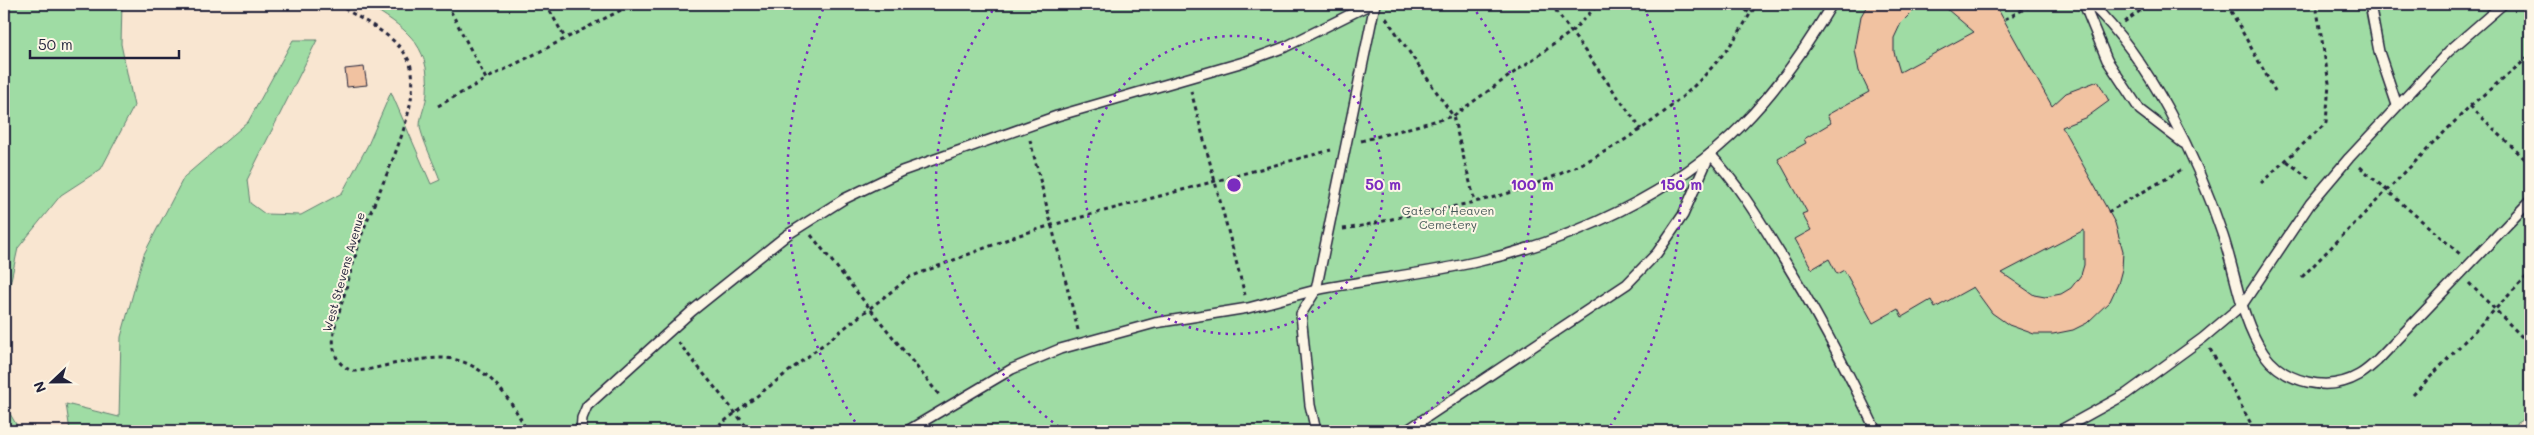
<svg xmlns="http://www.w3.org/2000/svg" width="2534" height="435" font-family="Mali,sans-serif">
<rect width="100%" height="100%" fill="#f9e6d1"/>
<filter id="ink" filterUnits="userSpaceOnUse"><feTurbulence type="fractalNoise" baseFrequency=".02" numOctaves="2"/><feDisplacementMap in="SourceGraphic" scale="10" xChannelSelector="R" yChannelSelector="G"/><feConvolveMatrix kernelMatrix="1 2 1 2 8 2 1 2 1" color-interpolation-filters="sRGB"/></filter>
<g filter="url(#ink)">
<g fill="#9fdca4" stroke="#607f70">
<polygon points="4,4 122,4 121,44 134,106 101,169 61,195 18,248 4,312"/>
<path d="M367 4H2530V415L2504 431H70L66 404 119 417 121 337 144 254 184 177 248 122 293 40H317L247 180 250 203 265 214 301 215 342 193 368 145 391 92 431 184 440 180C436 168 421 137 420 126 420 115 427 103 427 92 431 43 403 27 367 4Z"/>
<polygon points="4,376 6,407 20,431 4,431"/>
</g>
<g fill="#f1c2a1" stroke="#22223b" fill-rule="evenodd">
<path d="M1868 4H1920L1901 23 1894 38V52L1900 72 1974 32 1941 4H1995L2052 106 2066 93 2098 81 2109 101 2087 117 2062 127 2115 223 2123 251 2122 269 2118 284 2110 301 2087 323 2073 330 2053 334H2034L2009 325 1992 313 1973 287 1935 308 1931 300 1902 317 1898 309 1873 323 1844 270 1837 274 1829 259 1812 269 1795 239 1811 230 1802 214 1807 212 1778 159 1806 143 1804 139 1831 123 1827 115 1869 92 1859 71 1855 50 1861 16ZM2084 230V265L2081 275 2071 288 2061 294 2045 297 2034 295 2002 273Z"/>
<polygon points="364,67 367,85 347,87 345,69"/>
</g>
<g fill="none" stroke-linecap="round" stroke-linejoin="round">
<defs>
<g id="lane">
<path d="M1375 4 1316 290C1370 279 1425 274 1480 261 1570 241 1677 192 1742 125 1777 90 1807 46 1832 4"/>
<polyline points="2084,4 2107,60 2140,110 2183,143"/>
<path d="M2091 4C2150 60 2198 160 2223 236 2236 275 2241 320 2264 354 2285 383 2328 393 2359 375 2366 371 2371 366 2377 361L2530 201"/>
<polyline points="2370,4 2379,52 2397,105"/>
<polyline points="1316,290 1301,314 1310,405 1316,431"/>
<polyline points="581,431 582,418 587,406 692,311 787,235 844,199 902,171 1057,116 1247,61 1285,47 1371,4"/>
<polyline points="907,431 1012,369 1060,349 1155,323 1248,308 1316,290"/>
<path d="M1406 431 1627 284 1657 253 1683 215 1710 154C1736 182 1756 214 1776 247 1814 307 1846 367 1876 431"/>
<polyline points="2059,431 2126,394 2203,338 2242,305 2310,204 2349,158 2449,51 2503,4"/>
</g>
</defs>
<use href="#lane" stroke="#22223b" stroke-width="12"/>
<g stroke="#22223b" stroke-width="3" stroke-dasharray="4 4" stroke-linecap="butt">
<path d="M338 4C360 20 392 32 407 57 430 96 376 193 362 234 353 263 345 293 336 322 331 341 331 364 353 371 369 371 384 365 399 363 412 361 427 358 441 358 483 358 510 397 527 431"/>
<polyline points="447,4 486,79 633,4"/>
<polyline points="546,4 565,38"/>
<polyline points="1551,4 1641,129"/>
<polyline points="1740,4 1750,14 1758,4"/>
<polyline points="2227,4 2275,91"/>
<polyline points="1386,18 1453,116 1475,202"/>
<polyline points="2005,19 2034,4"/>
<polyline points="2124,22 2150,4"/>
<polyline points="1191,91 1245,295"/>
<polyline points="438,106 486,79"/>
<polyline points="2470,106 2530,164"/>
<polyline points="1030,140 1078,330"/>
<polyline points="1361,141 1453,116 1571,32 1599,4"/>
<polyline points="2287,161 2312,181"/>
<polyline points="2360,167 2461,255"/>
<polyline points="2261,183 2326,123 2329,83 2316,4"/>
<polyline points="2108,212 2183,169"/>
<path d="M1343 229C1367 226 1390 219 1414 214 1452 207 1491 200 1527 187 1614 156 1705 96 1750 14"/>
<polyline points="811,235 940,396"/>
<polyline points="2302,277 2470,106 2530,56"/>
<polyline points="2469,283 2530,345"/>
<polyline points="678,342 750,431"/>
<polyline points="2210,349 2255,431"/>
<polyline points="2413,395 2530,273"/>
<polyline points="712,431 910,277 1016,236 1052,225 1331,150"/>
</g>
<use href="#lane" stroke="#fcf5e5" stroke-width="9"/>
</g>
</g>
<g fill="none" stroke="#7b2cbf" stroke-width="2.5" stroke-dasharray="2.5 5">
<circle cx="1234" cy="185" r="149"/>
<path d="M1065 431A298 298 0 0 1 996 6M1472 6A298 298 0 0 1 1403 431"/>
<path d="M859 428A447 447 0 0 1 824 7M1644 7A447 447 0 0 1 1609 428"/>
</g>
<g text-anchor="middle" stroke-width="4" stroke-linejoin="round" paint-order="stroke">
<g font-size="12" fill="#485a5a" stroke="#fcf5e5">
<text x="1448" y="215">Gate of Heaven<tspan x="1448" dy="14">Cemetery</tspan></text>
</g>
<g font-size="12" fill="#22223b" stroke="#fcf5e5">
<text transform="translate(344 272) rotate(-74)" y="4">West Stevens Avenue</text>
</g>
</g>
<circle cx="1234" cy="185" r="8" fill="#7b2cbf" stroke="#fcf5e5" stroke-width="2.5"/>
<g font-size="15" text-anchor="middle" font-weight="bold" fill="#7b2cbf" stroke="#fcf5e5" stroke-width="4" stroke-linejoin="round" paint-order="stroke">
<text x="1383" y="190">50 m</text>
<text x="1532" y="190">100 m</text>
<text x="1681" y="190">150 m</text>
</g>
<rect width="2534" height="435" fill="none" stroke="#fcf5e5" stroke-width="20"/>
<rect x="10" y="10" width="2514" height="415" fill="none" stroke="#22223b" stroke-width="2" filter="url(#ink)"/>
<g transform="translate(52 382) rotate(248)" stroke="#fcf5e5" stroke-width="4" paint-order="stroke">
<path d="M0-4L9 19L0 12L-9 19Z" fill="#22223b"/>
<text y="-8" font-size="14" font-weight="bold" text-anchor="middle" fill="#22223b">N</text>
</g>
<path d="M30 50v8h149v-8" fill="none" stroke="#22223b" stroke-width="2.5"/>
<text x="38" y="50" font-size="15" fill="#22223b" stroke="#fcf5e5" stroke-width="4" paint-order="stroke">50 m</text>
</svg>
